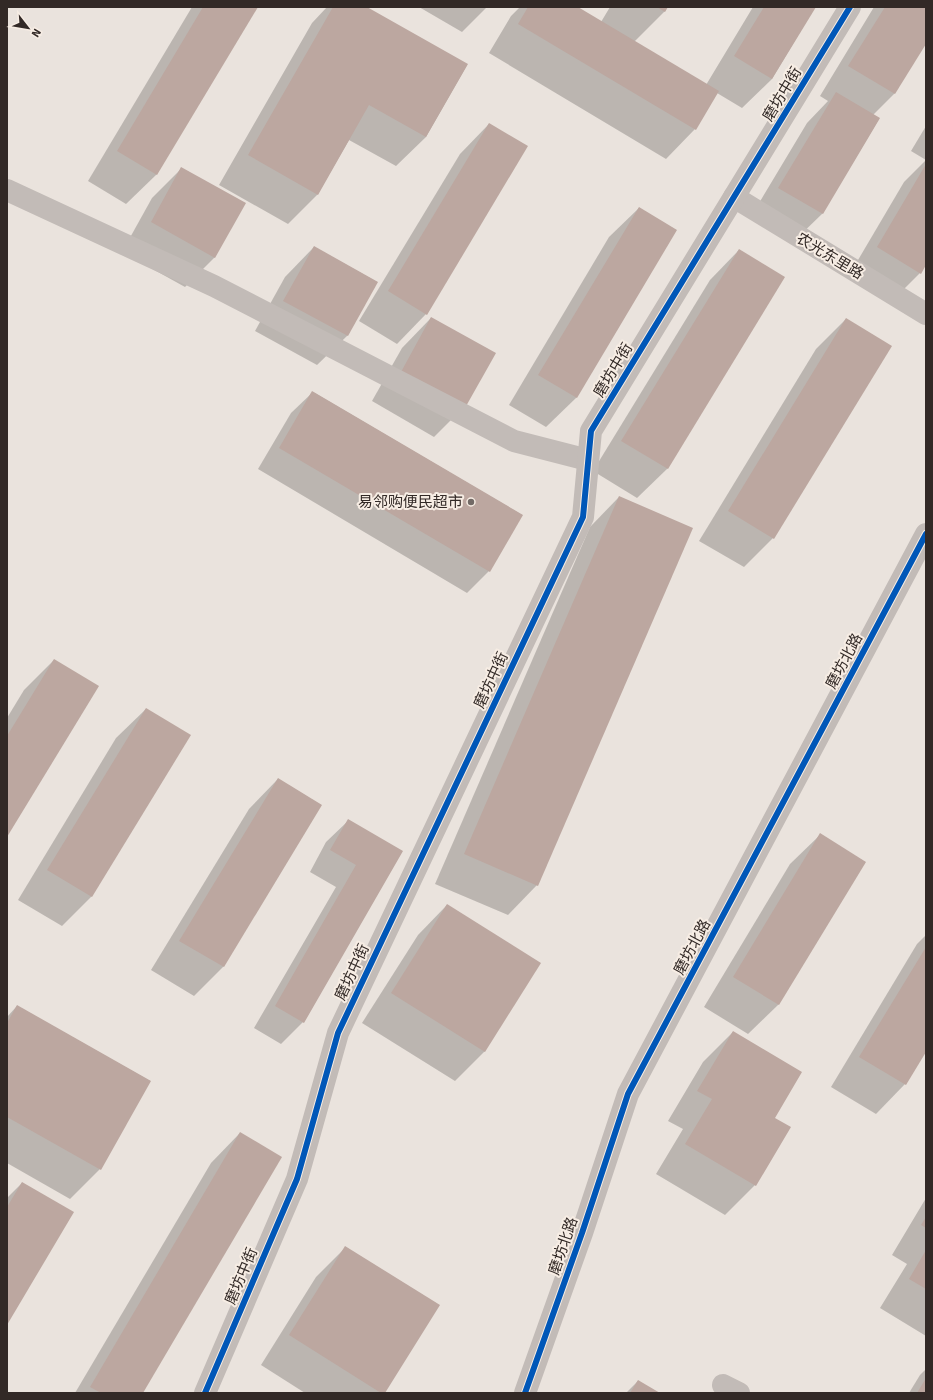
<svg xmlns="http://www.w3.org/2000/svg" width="933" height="1400" font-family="Signika,'Noto Sans SC',sans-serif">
<rect width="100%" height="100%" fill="#eae3dd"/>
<g fill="#0003">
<polygon points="192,7 256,7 156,175 126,204 88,181"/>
<polygon points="327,7 365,7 467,65 426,137 396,166 349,140 317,195 288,224 219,185 312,23"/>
<polygon points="419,7 487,7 462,32"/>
<polygon points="520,7 576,7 601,22 610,7 667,7 665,11 634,42 706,85 753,7 815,7 772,79 742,108 717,93 695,129 666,159 489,53 511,16"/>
<polygon points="874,7 926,7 926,42 894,94 873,115 879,119 822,214 792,243 750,218 807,123 828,101 820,96"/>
<polygon points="489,124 426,314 397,344 359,321 460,154"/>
<polygon points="926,126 926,160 911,151"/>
<polygon points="926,160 926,263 920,273 890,303 848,277 904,182"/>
<polygon points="182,168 215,257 185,287 122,252 152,198"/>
<polygon points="639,208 676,230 576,398 546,427 509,405 609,237"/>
<polygon points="314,247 377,282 347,336 317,365 255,331 285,277"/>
<polygon points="739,250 783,277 667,469 637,498 593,471 710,280"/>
<polygon points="431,318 464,407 434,437 372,401 402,348"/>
<polygon points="846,319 773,538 744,567 699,541 816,349"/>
<polygon points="313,392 522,515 489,571 467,593 258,469 291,413"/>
<polygon points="619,497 537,885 508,915 435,884 590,527"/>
<polygon points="54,660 7,835 7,718 24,690"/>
<polygon points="146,709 189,735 91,897 62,926 18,900 116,738"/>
<polygon points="278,779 321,805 223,967 194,996 151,970 249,809"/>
<polygon points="348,821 401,852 303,1022 281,1044 254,1028 336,887 310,872 326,842"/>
<polygon points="820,835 865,862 778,1005 748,1034 704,1007 790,864"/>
<polygon points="447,905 485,1051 455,1081 362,1023 418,935"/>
<polygon points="926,935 926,1050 905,1084 876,1114 831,1087 917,944"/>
<polygon points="17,1006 150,1081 100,1169 70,1199 7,1163 7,1017"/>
<polygon points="733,1032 773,1118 789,1127 755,1185 725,1215 656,1174 683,1129 668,1121 703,1062"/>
<polygon points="240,1133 142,1393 75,1393 211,1163"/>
<polygon points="22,1183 7,1323 7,1198"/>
<polygon points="926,1198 926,1336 880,1308 907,1264 892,1255"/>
<polygon points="346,1247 383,1393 305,1393 261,1365 316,1277"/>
<polygon points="926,1369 926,1393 909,1393 920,1375"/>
<polygon points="638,1381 658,1393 626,1393"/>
</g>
<g fill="#bca7a0">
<polygon points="203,7 258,7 157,175 117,151"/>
<polygon points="333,7 367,7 468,64 426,137 369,105 318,195 248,155"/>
<polygon points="528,7 578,7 719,91 696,130 518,24"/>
<polygon points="657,7 668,7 665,12"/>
<polygon points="764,7 816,7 772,79 734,56"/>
<polygon points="885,7 926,7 926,44 895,94 848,66"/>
<polygon points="836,92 880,118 823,214 778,188"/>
<polygon points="489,123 528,146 427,315 388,291"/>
<polygon points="926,164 926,265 921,274 877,247"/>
<polygon points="181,167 246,203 215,258 151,222"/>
<polygon points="639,207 677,230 577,398 538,375"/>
<polygon points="314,246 378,282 348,336 283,301"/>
<polygon points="739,249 785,277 668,469 621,441"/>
<polygon points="431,317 496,353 465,408 401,372"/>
<polygon points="846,318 892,346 774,539 728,511"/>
<polygon points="312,391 523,515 490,572 279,448"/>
<polygon points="619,496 693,528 538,886 464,854"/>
<polygon points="54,659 99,686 7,837 7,736"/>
<polygon points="146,708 191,735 92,897 47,870"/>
<polygon points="278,778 322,805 224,967 179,941"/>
<polygon points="348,819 403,851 304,1023 275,1006 356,865 330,850"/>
<polygon points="820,833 866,862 779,1005 733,977"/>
<polygon points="447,904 541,963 485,1052 391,993"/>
<polygon points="926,947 926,1052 906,1085 859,1057"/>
<polygon points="17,1005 151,1081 101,1170 7,1117 7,1023"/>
<polygon points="733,1031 802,1072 775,1118 791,1127 756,1186 685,1144 712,1099 697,1091"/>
<polygon points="240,1132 282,1157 143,1393 101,1393 90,1387"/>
<polygon points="22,1182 74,1212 7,1325 7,1207"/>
<polygon points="926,1217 926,1228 921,1225"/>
<polygon points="345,1246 440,1305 385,1393 381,1393 289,1335"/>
<polygon points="926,1250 926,1289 909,1279"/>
<polygon points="926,1378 926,1393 917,1393"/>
<polygon points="638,1380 660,1393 630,1393"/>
</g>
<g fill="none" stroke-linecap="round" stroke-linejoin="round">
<g stroke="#c2bbb7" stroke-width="22">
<polyline points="7,190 214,286 514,441 588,460"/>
<polyline points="734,197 926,314"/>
<polyline points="723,1385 739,1393"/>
<polyline points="205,1393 297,1179 338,1033 583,517 591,431 850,7"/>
<polyline points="525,1393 582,1233 628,1094 926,534"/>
</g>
<defs>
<g id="cycleway">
<polyline points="205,1393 297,1179 338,1033 583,517 591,431 850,7"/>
<polyline points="525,1393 582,1233 628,1094 926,534"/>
</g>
</defs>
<use href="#cycleway" stroke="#f7ede4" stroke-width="8"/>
<use href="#cycleway" stroke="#0057b8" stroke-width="6"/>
</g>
<circle fill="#726a66" stroke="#f7ede4" stroke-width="1.5" cx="471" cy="502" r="4"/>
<g text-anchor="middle" stroke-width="4" stroke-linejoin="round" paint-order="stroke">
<g font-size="15" fill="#322926" stroke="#f7ede4">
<text transform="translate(782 94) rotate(-59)" y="5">磨坊中街</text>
<text transform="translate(830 256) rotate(31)" y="5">农光东里路</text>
<text transform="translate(613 370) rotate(-59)" y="5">磨坊中街</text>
<text transform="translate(844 661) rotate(-62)" y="5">磨坊北路</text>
<text transform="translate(491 680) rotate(-65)" y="5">磨坊中街</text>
<text transform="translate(692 947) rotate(-62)" y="5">磨坊北路</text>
<text transform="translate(352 972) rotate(-65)" y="5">磨坊中街</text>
<text transform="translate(563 1246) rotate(-71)" y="5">磨坊北路</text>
<text transform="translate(241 1276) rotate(-67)" y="5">磨坊中街</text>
</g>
<g font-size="15" fill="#322926" stroke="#f7ede4" text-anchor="end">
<text x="463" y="507">易邻购便民超市</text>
</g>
</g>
<rect width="933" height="1400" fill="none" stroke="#322926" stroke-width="16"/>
<g transform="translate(28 28) rotate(121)" stroke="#f7ede4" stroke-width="3" paint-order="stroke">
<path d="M0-3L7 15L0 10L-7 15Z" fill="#322926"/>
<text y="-6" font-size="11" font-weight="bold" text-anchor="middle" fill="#322926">N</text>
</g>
</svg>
